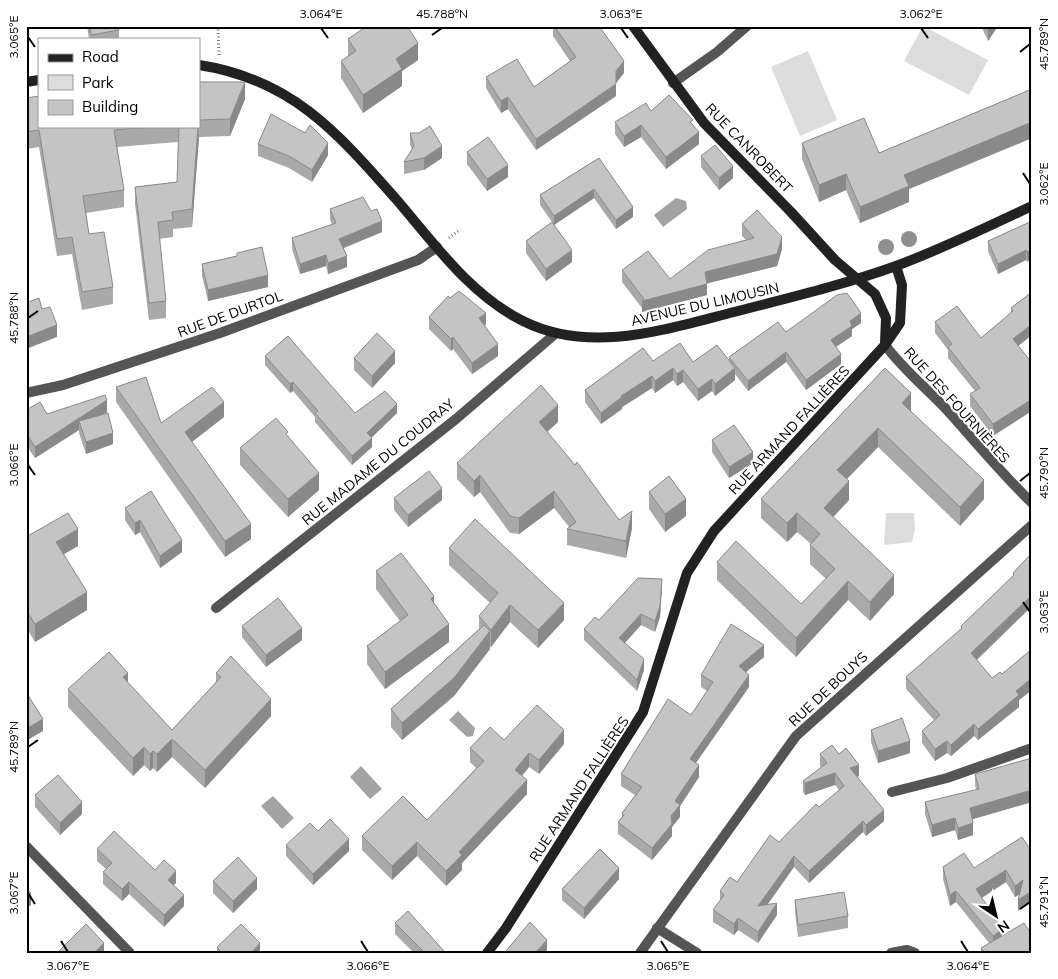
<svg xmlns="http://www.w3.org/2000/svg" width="1058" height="979" font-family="Mulish,sans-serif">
<rect width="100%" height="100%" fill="#fff"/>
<g fill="#dcdcdc">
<polygon points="923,26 988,60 969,95 904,61"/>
<polygon points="808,51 837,120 800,136 771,67"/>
<polygon points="886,513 914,513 915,529 912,542 884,545"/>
</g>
<g fill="#a3a3a3">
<polygon points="676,198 686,201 687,209 663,227 654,215"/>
<polygon points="458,711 475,728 473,736 467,737 449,720"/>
<polygon points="361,766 382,789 370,799 350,777"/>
<polygon points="273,796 294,818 282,829 261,806"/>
</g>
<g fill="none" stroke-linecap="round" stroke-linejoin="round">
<g stroke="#777" stroke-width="3" stroke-dasharray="1 2.5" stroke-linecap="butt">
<polyline points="218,26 219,55"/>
<polyline points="449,238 458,231"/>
</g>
<g stroke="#555" stroke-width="10">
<polyline points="673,83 717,52 747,26"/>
<path d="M885 345C903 369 926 388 946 409 975 441 1001 473 1032 503"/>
<polyline points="26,393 63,385 220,333 418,260 437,247"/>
<polyline points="216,608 456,419 555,334"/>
<polyline points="892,792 947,778 1032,748"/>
<polyline points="26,846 130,953"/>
<polyline points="657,928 697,953"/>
<polyline points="640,953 796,736 1032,525"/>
<polyline points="891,953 907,950 915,953"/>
</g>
<g stroke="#222" stroke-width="10">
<polyline points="633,26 704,123 791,212 835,260 875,294 886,318 885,343"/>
<path d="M199 65C291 79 337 132 396 199 433 242 470 295 523 321 591 355 666 329 734 312 788 298 843 285 896 266 942 249 987 227 1032 206"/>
<polyline points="26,82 39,80"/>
<polyline points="487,953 506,928 643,712 687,573 714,531 885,345 900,323 902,285 896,266"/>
</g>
</g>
<g fill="#8f8f8f">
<circle cx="909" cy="239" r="8"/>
<circle cx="886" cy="247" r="8"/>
</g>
<g fill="#a9a9a9">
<polygon points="87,26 118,26 119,30 119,39 89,39"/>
<polygon points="553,26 599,26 624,73 616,83 616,96 536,150 508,109 501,113 486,88 486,77 534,87 570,61 553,36"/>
<polygon points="981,26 998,26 988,41"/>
<polygon points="348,39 418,60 402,71 402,86 363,113 341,78 341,61 348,56"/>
<polygon points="199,82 245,99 230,136 199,137 192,227 173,229 173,237 159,239 166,301 166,318 149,320 135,204 135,187 177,182 178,142 117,147 124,190 124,207 86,213 89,234 113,287 113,304 82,310 72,254 57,256 39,147 26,149 26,98 39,126 199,126"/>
<polygon points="1032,89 1032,138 909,189 909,202 860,223 846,190 819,202 802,159 802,143 879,153"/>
<polygon points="651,111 693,124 699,144 666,169 641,137 624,147 615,134 615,122"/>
<polygon points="410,133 442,158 424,170 404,174 404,162 412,150 410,144"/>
<polygon points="258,144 328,155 312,182 289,168 258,156"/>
<polygon points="467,152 508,177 487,191 467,164"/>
<polygon points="701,156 733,178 719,190 701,167"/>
<polygon points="599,158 633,217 616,229 594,198 554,225 572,262 546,281 526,253 526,241 552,222 540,205 540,195"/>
<polygon points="330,209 382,232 343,248 347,267 328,274 326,266 300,274 292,249 292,238 332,225 330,219"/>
<polygon points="1032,221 1027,262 1026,260 998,274 988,251 988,241"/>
<polygon points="742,224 782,249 777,266 707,283 707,295 642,312 642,308 622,282 622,270 670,279 746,240 742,236"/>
<polygon points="237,253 268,287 208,301 202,276 202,264 237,256"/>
<polygon points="1032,292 1018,346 993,436 970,406 970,394 975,391 948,358 948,350 935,333 935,322 981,338 1011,313 1011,308"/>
<polygon points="450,298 486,324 484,326 498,356 472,374 453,349 451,351 429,329 429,317"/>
<polygon points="861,323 852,329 852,336 836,347 841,364 806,390 786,362 748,391 735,374 735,380 715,396 712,391 698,401 683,382 677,386 673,380 655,393 652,388 622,407 622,409 601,424 585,402 585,390 653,361 693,362 729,361 729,357 786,332"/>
<polygon points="265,356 355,413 397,413 372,437 372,447 352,465 315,422 315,417 293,391 290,393 265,365"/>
<polygon points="354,358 395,363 372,388 354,370"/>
<polygon points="885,368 911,411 984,499 960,526 878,447 847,479 849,500 833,517 894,594 870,621 848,600 796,657 717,580 717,562 801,604 826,579 810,564 810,545 811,544 797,532 787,542 761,518 761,499"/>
<polygon points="116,387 161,423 224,417 192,442 251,539 225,557 116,402"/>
<polygon points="26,410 47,414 107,412 102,415 113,444 86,454 79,433 79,430 35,458 26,445"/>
<polygon points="558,422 547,432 619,520 632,528 626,558 567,545 567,529 569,527 554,508 519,534 510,533 480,492 474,497 457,479 457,463"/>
<polygon points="288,436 319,490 288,517 240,465 240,448"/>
<polygon points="712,440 753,463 729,478 712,452"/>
<polygon points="649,492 686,516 665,532 649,509"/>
<polygon points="394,498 442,500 408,527 394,510"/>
<polygon points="125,508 182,552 160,568 140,532 135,535 125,520"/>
<polygon points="26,537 78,546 63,554 87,610 35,642 26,627"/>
<polygon points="449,548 564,620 538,648 510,622 491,647 490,646 490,649 454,696 402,740 391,727 391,709 479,629 479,616 490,603 449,565"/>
<polygon points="1032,553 1032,606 977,660 992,678 1002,674 1032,649 1032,690 1019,700 1019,707 978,740 974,736 951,756 947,753 935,761 922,743 922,731 934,720 906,689 906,677 961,630 961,626 1013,576 1013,573"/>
<polygon points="376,571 434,604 449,642 385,689 367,664 367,646 400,621 376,589"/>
<polygon points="662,590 660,617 655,632 641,625 625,643 644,670 637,691 584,640 584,629"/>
<polygon points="242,626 302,640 266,667 242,637"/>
<polygon points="764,657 746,672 749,687 696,763 699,777 680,806 680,817 672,827 672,836 652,860 618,834 618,822 622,817 622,813 635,795 621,786 621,774 691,715 707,691 701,687 701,675"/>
<polygon points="216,673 271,716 205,788 172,757 157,772 153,768 150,771 144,765 133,776 68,707 68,689 172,730 216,682"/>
<polygon points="871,730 910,753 878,763 871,742"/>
<polygon points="504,740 564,744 539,774 529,767 522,776 527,794 462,863 462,870 446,886 417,856 392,880 362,850 362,836 427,820 476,768 470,762 470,748"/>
<polygon points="820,754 839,754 859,776 857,777 884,821 866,836 863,832 809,883 794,867 767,905 777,915 758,943 738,930 734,935 713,922 713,910 720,901 720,891 737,882 779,842 839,790 835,785 805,795 803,792 803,781 821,767 820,766"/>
<polygon points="1032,758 1032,802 972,819 973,835 958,840 955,830 932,837 925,814 925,802 976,790 975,785 975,774"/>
<polygon points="35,795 82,814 60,835 35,807"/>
<polygon points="318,831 349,851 313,885 286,856 286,845"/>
<polygon points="97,849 155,870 176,883 173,885 184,906 164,927 129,894 122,901 103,884 103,872 106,869 97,861"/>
<polygon points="1032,852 1018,911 1020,894 1015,897 1006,882 982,898 1003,935 1032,953 981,953 981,948 989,943 956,902 950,906 943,879 943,867 974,868"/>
<polygon points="619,879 584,919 562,900 562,889"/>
<polygon points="213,881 257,889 233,913 213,893"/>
<polygon points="795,900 848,916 848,928 798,937 795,912"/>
<polygon points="395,923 445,953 414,953 395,934"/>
<polygon points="217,947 260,953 217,953"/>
</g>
<g fill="#898989">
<polygon points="988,26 998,26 988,41"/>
<polygon points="418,43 418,60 402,71 402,86 363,113 363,95 396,59"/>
<polygon points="624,61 624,73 616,83 616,96 536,150 536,139"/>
<polygon points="245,82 245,99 230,136 230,119"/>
<polygon points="508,97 508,109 501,113 501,101"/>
<polygon points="1032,122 1032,138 909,189 909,202 860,223 860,207 904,175"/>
<polygon points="641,125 641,137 624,147 624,136"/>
<polygon points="198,126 199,137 192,227 192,209"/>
<polygon points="699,132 699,144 666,169 666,157"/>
<polygon points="328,143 328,155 312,182 312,170"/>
<polygon points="442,146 442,158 424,170 424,158"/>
<polygon points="508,165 508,177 487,191 487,179"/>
<polygon points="733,166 733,178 719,190 719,178"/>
<polygon points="846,174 846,190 819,202 819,185"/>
<polygon points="594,189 594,198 554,225 554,216"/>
<polygon points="633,207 633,217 616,229 616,220"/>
<polygon points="382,221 382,232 339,250 339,239"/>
<polygon points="782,237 782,249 777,266 705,284 705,272"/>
<polygon points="1032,249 1032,258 1027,262 1027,252"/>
<polygon points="572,250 572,262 546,281 546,269"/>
<polygon points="1026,250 1026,260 998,274 998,264"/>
<polygon points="326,255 326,266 300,274 300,264"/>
<polygon points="347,256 347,267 328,274 328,263"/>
<polygon points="268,275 268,287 208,301 208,290"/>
<polygon points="707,284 707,295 642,312 642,301"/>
<polygon points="486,313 486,324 479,330 479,318"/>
<polygon points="861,313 861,323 852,329 852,336 831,350 831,340 850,321"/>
<polygon points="1032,324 1032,335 1013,350 1013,339"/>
<polygon points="57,325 57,337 26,349 26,337"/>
<polygon points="453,337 453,349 451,351 451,339"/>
<polygon points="498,344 498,356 472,374 472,363"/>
<polygon points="395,351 395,363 372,388 372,376"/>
<polygon points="786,352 786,362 748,391 748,381"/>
<polygon points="841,354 841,364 806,390 806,380"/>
<polygon points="673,368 673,380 655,393 655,381"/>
<polygon points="735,368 735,380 715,396 715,384"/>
<polygon points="683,370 683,382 677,386 677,374"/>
<polygon points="652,376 652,388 622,407 622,409 601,424 601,413 621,396"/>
<polygon points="712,379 712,391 698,401 698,389"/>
<polygon points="293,382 293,391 290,393 290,384"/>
<polygon points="911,393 911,412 902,403"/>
<polygon points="1032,399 1032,411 993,436 993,424"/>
<polygon points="107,400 107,412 81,428 79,421 79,430 35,458 35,447"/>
<polygon points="224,402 224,417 185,447 185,432"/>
<polygon points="397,404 397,413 367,442 367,433"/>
<polygon points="558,405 558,422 539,439 539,422"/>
<polygon points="878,428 878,447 837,489 837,470"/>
<polygon points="113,433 113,444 86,454 86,442"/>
<polygon points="372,438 372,447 352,465 352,456"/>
<polygon points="753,452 753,463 729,478 729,467"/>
<polygon points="319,473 319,490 288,517 288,499"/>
<polygon points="480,475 480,492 474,497 474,481"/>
<polygon points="984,480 984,499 960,526 960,507"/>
<polygon points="849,481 849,500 824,527 824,508"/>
<polygon points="442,488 442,500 408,527 408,515"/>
<polygon points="554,491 554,508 519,534 519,518"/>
<polygon points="686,499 686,516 665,532 665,514"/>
<polygon points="632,511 632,528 626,558 626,541"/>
<polygon points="797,513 797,532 787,542 787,523"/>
<polygon points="140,520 140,532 135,535 135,523"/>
<polygon points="251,524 251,539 225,557 225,541"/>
<polygon points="78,529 78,546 56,559 56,542"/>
<polygon points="182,540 182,552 160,568 160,556"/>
<polygon points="894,575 894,594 870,621 870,602"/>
<polygon points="662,579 660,617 655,632 655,621"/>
<polygon points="848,581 848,600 796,657 796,638"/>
<polygon points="87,592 87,610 35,642 35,624"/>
<polygon points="1032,595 1032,606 971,665 971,653"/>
<polygon points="434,596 434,613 431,599"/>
<polygon points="564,603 564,620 538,648 538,630"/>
<polygon points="510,605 510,622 491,647 491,630"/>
<polygon points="641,614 641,625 619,649 619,638"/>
<polygon points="449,624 449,642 385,689 385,672"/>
<polygon points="302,628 302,640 266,667 266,655"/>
<polygon points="490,631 490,649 454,696 402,740 402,723"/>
<polygon points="764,645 764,657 739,678 739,666"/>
<polygon points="644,659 644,670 637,691 637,680"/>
<polygon points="128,673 128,690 123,677"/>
<polygon points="749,675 749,687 690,771 690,759"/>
<polygon points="1032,678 1032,690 1019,700 1019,707 978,740 978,729 1016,691"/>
<polygon points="271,699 271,716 205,788 205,770"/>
<polygon points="43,719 43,731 26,741 26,729"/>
<polygon points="974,724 974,736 951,756 951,745"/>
<polygon points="564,730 564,744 539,774 539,760"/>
<polygon points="172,739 172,757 157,772 157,754"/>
<polygon points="910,741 910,753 878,763 878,751"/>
<polygon points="947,741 947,753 935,761 935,749"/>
<polygon points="144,747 144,765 133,776 133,758"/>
<polygon points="153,751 153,768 150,771 150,754"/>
<polygon points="529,753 529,767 515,784 515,770"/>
<polygon points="699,765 699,777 680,806 680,817 672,827 672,836 652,860 652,848 671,816 675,801"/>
<polygon points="859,765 859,776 850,779 850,768"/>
<polygon points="835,773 835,785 805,795 805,783"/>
<polygon points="527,780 527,794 462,863 462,870 446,886 446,871 459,852"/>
<polygon points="1032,786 1032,802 970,820 970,808"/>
<polygon points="82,802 82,814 60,835 60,823"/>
<polygon points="884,810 884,821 866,836 866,825"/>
<polygon points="955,818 955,830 932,837 932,825"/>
<polygon points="863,821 863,832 809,883 809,871"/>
<polygon points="973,823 973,835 958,840 958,828"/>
<polygon points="349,839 349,851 313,885 313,874"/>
<polygon points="417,842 417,856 392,880 392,866"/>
<polygon points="794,856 794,867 758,918 758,906"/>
<polygon points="619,868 619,879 584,919 584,908"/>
<polygon points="1006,870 1006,882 976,901 976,889"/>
<polygon points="176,871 176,883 168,891 168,880"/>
<polygon points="257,878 257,889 233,913 233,901"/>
<polygon points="1023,880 1023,892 1015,897 1015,886"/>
<polygon points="129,882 129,894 122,901 122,889"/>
<polygon points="956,891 956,902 950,906 950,895"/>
<polygon points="1032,891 1032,902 1018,911 1018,900"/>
<polygon points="31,893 31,905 26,909 26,897"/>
<polygon points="184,895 184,906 164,927 164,915"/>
<polygon points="777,903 777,915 758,943 758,932"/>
<polygon points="738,918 738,930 734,935 734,924"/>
<polygon points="1003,929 1003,940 993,948 993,936"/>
<polygon points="547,940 547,951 545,953 535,953"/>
<polygon points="104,943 104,953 94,953"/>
<polygon points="260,943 260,953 251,953"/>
</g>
<g fill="#c4c4c4" stroke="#898989">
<polygon points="90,26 118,26 119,30 91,35"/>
<polygon points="367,26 407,26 418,43 396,59 402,69 363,95 341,61 356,51 348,39"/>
<polygon points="554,26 599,26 624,61 616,71 616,84 536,139 508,97 501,101 486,77 517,59 534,87 576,57"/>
<polygon points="199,82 245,82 230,119 199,120"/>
<polygon points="1032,89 1032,122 904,175 909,186 860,207 846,174 819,185 802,143 864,118 879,153"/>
<polygon points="669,95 693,120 690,122 699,132 666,157 641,125 624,136 615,122 646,103 651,111"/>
<polygon points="39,96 39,126 163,126 114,130 124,190 83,196 89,234 104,232 113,287 82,292 72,237 57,239 39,130 26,132 26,98"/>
<polygon points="271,114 305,133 310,125 328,143 312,170 289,156 258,144"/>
<polygon points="179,126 198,126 192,209 172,212 173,220 158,222 166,301 149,303 135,187 177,182"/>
<polygon points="430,126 442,146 424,158 404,162 414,146 410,133 419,133"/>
<polygon points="488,137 508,165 487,179 467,152"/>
<polygon points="715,145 733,166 719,178 701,156"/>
<polygon points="599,158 633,207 616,220 594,189 554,216 540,195"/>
<polygon points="363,197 371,211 377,209 382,221 339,239 347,256 328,263 326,255 300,264 292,238 336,223 330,209"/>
<polygon points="757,210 782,237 777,254 705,272 707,284 642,301 644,299 622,270 648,251 670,279 708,250 754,238 742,224"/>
<polygon points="1032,221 1032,249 1027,252 1026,250 998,264 988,241"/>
<polygon points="552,222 572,250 546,269 526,241"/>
<polygon points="262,247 268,275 208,290 202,264 237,256 237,253"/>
<polygon points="459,291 486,313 479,318 498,344 472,363 453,337 451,339 429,317 448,296 450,298"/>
<polygon points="1032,292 1032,324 1013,339 1032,363 1032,399 993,424 970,394 980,388 948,347 952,344 935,322 957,306 981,338 1013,311 1011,308"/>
<polygon points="847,293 861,313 850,321 852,326 831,340 841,354 806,380 786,352 748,381 729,357 778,322 786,332 837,295"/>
<polygon points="39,298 42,309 50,307 57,325 26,337 26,303"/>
<polygon points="377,333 395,351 372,376 354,358"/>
<polygon points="288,336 355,413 385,391 397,404 367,433 372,438 352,456 315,413 318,411 293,382 290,384 265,356"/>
<polygon points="680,343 693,362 717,345 735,368 715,384 712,379 698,389 683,370 677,374 673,368 655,381 652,376 621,396 622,397 601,413 585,390 643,348 653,361"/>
<polygon points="885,368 911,393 902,403 984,480 960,507 878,428 837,470 849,481 824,508 894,575 870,602 848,581 796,638 717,562 736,541 801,604 835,569 810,545 820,534 797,513 787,523 761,499"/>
<polygon points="146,377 161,423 212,387 224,402 185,432 251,524 225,541 116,387"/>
<polygon points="541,385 558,405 539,422 575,465 577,462 619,520 632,511 626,541 567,529 576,522 554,491 519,518 510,516 480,475 474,481 457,463"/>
<polygon points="105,395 107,400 35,447 26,433 26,410 40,402 47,414"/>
<polygon points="108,413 113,433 86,442 79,421"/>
<polygon points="276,418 288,432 286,434 319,473 288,499 240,448"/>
<polygon points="734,425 753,452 729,467 712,440"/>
<polygon points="429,471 442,488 408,515 394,498"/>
<polygon points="669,476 686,499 665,514 649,492"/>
<polygon points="151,491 182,540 160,556 140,520 135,523 125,508"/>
<polygon points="68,513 78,529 56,542 87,592 35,624 26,610 26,537"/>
<polygon points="475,519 564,603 538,630 510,605 491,630 479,616 498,593 449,548"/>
<polygon points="401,553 434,596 431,599 449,624 385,672 367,646 408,615 376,571"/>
<polygon points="1032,553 1032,595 971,653 992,678 1000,672 1002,674 1032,649 1032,678 1016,691 1019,695 978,729 974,724 951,745 947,741 935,749 922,731 940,715 906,677 962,628 961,626 1014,575 1013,573"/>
<polygon points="638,578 662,579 660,606 655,621 641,614 619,638 644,659 637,680 584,629 595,617 599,620"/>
<polygon points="278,598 302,628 266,655 242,626"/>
<polygon points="731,624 764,645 739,666 749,675 690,759 699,765 675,801 680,805 671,816 672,824 652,848 618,822 624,815 622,813 642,787 621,774 668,699 691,715 713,682 701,675"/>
<polygon points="484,625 490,631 454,678 402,723 391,709"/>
<polygon points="109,652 128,673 123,677 172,730 221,677 216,673 231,656 271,699 205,770 172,739 157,754 153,751 150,754 144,747 133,758 68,689"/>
<polygon points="26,692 43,719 26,729"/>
<polygon points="537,705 564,730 539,760 529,753 515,770 527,780 459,852 462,855 446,871 417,842 392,866 362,836 403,796 427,820 484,761 470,748 490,727 504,740"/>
<polygon points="902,718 910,741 878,751 871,730"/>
<polygon points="832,745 839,754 846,748 859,765 850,768 884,810 866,825 863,821 809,871 794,856 758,906 777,903 758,932 738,918 734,924 713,910 724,895 720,891 730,877 737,882 770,835 779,842 816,804 819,807 844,786 835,773 805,783 803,781 827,763 820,754"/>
<polygon points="1032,758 1032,790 970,808 973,823 958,828 955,818 932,825 925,802 979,789 975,774"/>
<polygon points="58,775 82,802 60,823 35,795"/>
<polygon points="330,819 349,839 313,874 286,845 310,823 318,831"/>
<polygon points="114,831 155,870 164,860 176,871 168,880 184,895 164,915 129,882 122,889 103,872 112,863 97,849"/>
<polygon points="1022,837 1032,852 1032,891 1018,900 1023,880 1015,886 1006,870 976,889 1003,929 993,936 956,891 950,895 943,867 964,853 974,868"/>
<polygon points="600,849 619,868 584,908 562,889"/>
<polygon points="238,857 257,878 233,901 213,881"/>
<polygon points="26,888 31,893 26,897"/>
<polygon points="844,892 848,916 798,925 795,900"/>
<polygon points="408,911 445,952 445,953 425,953 395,923"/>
<polygon points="530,922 547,940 535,953 507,953 506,951"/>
<polygon points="1024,923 1032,935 1032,952 984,953 981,948"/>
<polygon points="86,924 104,943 94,953 57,953"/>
<polygon points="241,924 260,943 251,953 222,953 217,947"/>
</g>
<path fill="none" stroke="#000" stroke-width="2" d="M321 28 328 38M621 28 628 38M921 28 928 38M432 35 442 28M28 37 35 47M1020 52 1030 44M1023 173 1030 184M28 318 38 311M28 465 35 475M1020 481 1030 473M1023 602 1030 612M28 747 38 740M28 893 35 904M1020 909 1030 902M61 941 68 952M361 941 368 952M661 941 668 952M961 941 968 952"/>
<g text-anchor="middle" stroke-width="4" stroke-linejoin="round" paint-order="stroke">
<g font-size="14" fill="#000" stroke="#fff">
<text transform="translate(749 148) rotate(46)" y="5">RUE CANROBERT</text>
<text transform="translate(705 304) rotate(-13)" y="5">AVENUE DU LIMOUSIN</text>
<text transform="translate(230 314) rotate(-20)" y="5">RUE DE DURTOL</text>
<text transform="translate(957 405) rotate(48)" y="5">RUE DES FOURNIÈRES</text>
<text transform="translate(789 430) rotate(-47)" y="5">RUE ARMAND FALLIÈRES</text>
<text transform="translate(378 462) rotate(-39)" y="5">RUE MADAME DU COUDRAY</text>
<text transform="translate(828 689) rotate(-43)" y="5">RUE DE BOUYS</text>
<text transform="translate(579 789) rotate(-57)" y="5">RUE ARMAND FALLIÈRES</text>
</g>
</g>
<rect width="1058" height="979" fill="none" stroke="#ffffff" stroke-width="55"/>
<rect x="38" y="38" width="162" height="90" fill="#ffffff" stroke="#999999"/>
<rect x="48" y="54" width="25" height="8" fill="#222222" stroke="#999999"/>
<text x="82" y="62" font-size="15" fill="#000000">Road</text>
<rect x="48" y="75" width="25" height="15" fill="#dcdcdc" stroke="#999999"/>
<text x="82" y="88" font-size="15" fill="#000000">Park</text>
<rect x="48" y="100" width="25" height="15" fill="#c4c4c4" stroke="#999999"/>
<text x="82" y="112" font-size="15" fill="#000000">Building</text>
<g transform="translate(996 916) rotate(145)" stroke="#ffffff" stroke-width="4" paint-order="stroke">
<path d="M0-4L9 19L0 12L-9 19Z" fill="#000000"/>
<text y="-8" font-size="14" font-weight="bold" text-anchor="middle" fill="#000000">N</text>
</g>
<rect x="28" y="28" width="1002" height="924" fill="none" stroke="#000" stroke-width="2"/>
<g font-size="12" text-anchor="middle" fill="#000">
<text x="321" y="18">3.064°E</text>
<text x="442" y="18">45.788°N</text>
<text x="621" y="18">3.063°E</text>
<text x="921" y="18">3.062°E</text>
<text transform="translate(14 37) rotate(-90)" y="4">3.065°E</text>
<text transform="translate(1044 44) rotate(-90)" y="4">45.789°N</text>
<text transform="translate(1044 184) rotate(-90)" y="4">3.062°E</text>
<text transform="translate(14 318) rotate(-90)" y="4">45.788°N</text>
<text transform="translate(14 465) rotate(-90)" y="4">3.066°E</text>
<text transform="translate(1044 473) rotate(-90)" y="4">45.790°N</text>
<text transform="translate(1044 612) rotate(-90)" y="4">3.063°E</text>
<text transform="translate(14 747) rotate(-90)" y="4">45.789°N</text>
<text transform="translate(14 893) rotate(-90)" y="4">3.067°E</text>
<text transform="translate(1044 902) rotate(-90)" y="4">45.791°N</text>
<text x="68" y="970">3.067°E</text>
<text x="368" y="970">3.066°E</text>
<text x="668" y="970">3.065°E</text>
<text x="968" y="970">3.064°E</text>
</g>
</svg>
